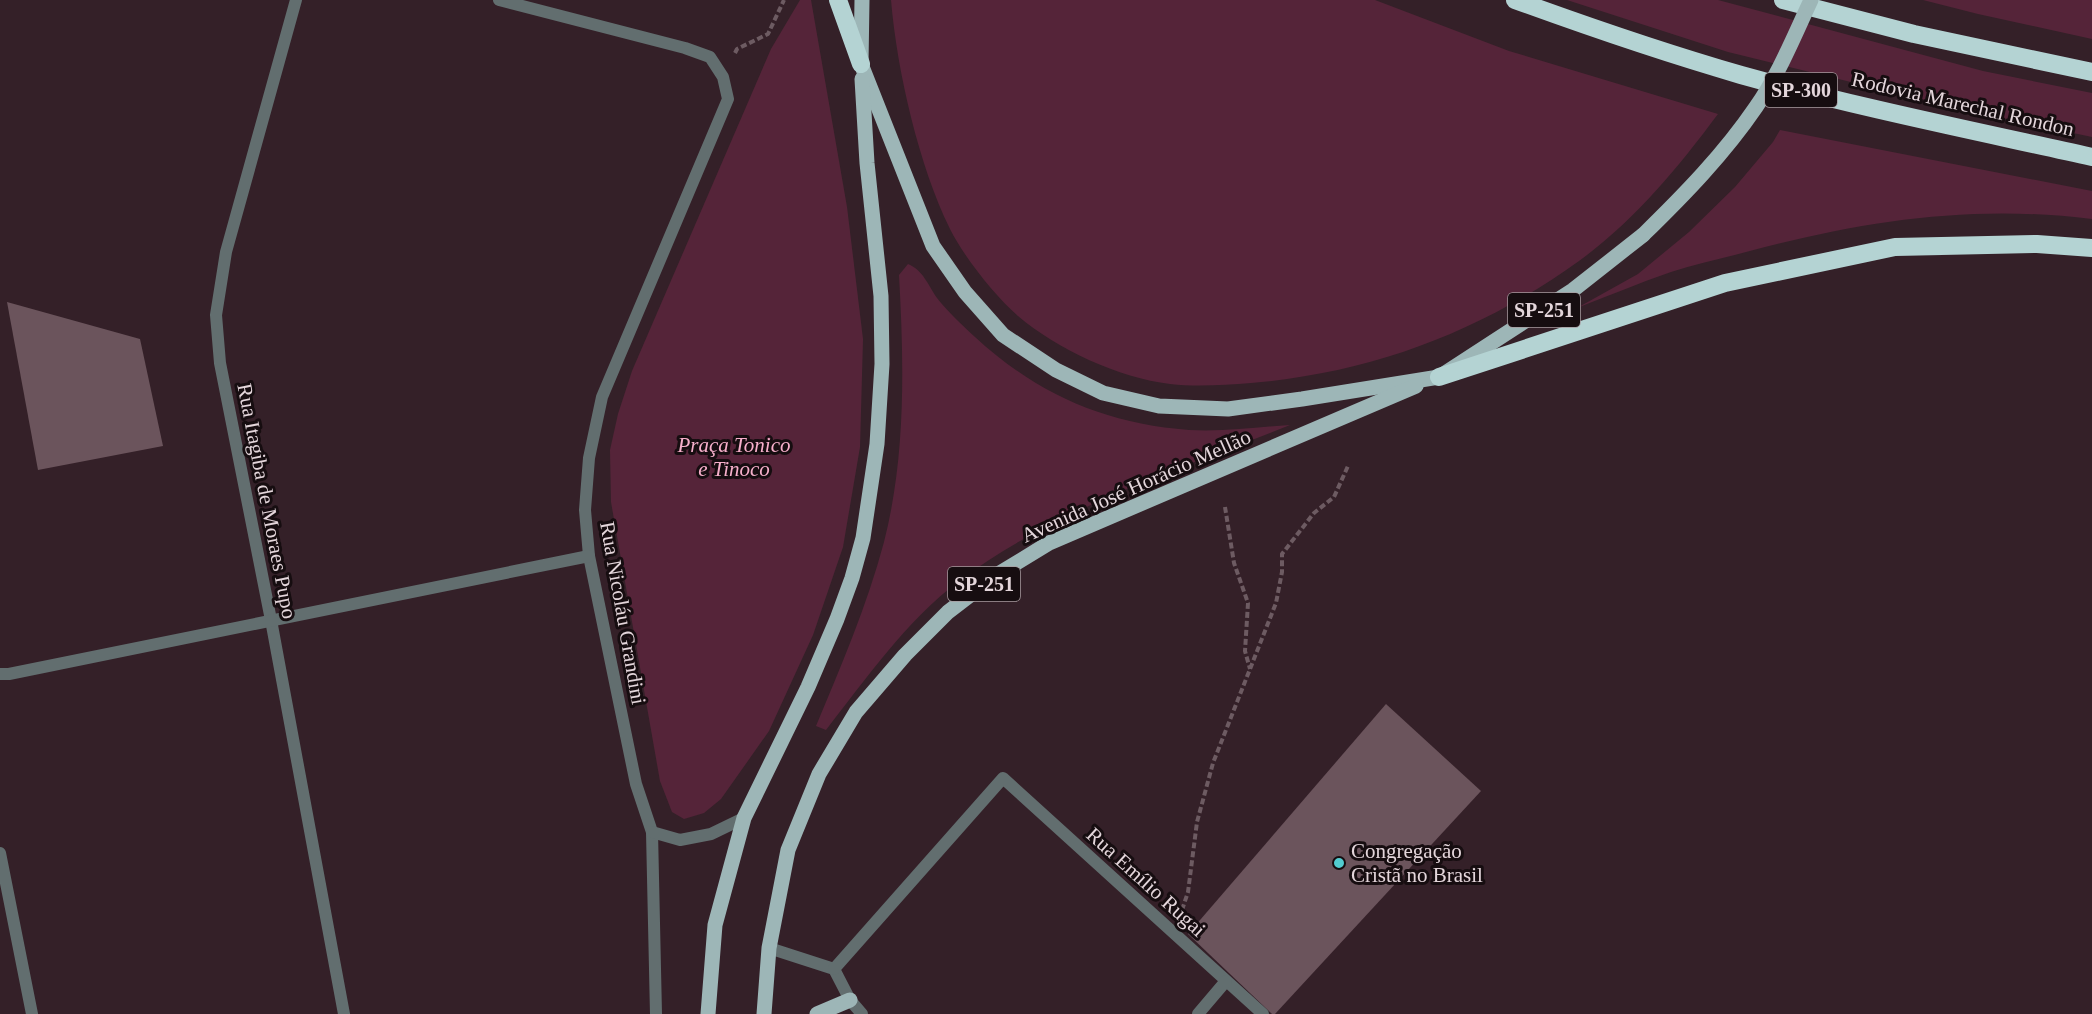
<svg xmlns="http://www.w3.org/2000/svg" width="2092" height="1014" font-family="Georgia,serif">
<rect width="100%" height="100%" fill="#342028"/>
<g fill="#552439">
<polygon points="800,0 811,0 847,207 863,339 860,447 843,547 813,635 769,731 721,799 704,813 684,819 672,812 660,781 611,502 610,450 618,414 632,371 771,49"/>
<path d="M891 0H1375L1509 51 1718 114C1677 169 1634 221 1579 261 1480 332 1372 373 1251 383 1225 385 1196 387 1170 384 1119 378 1057 349 1018 316 995 296 964 257 950 229 919 166 897 71 891 0Z"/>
<polygon points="1567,0 1718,0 1983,71 2092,93 2092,137 1974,112 1728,52"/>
<polygon points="1923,0 2092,0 2092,39 1978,14"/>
<path d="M1780 130 2092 191V219C1971 204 1862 221 1746 252 1721 259 1695 264 1671 272 1639 283 1608 296 1577 308L1638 274 1689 232 1735 187 1773 142Z"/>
<path d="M908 264C923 270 928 285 937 298 948 312 962 325 975 337 1037 394 1105 424 1189 430 1223 432 1257 427 1290 425 1178 470 1056 508 959 581 906 621 866 679 826 730L816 726C841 666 867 606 884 542 906 456 904 364 899 275Z"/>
</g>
<g fill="#6b545c">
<polygon points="7,302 140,339 163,446 38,470"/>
<polygon points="1386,704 1481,791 1275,1014 1272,1014 1188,934"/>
</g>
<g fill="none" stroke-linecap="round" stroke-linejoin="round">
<g stroke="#6d5b62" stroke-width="4" stroke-dasharray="6 3" stroke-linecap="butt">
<polyline points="735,53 737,49 768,34 784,0"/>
<polyline points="1225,507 1234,563 1248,603 1245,651 1250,669"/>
<polyline points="1182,910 1188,892 1197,822 1213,763 1276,603 1282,572 1282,554 1314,513 1334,497 1348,466"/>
</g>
<g stroke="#626e6f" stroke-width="12">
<polyline points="296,0 226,252 216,315 220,363 271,620 344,1014"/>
<polyline points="499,0 685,48 710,57 723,77 728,99 602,397 589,458 585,510 589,556 636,784 652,832 656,1014"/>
<polyline points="0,674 9,674 589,556"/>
<polyline points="652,832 680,840 711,834 744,818"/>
<polyline points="0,853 32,1014"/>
<polyline points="769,948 834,969 850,1000 862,1014"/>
<polyline points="834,969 1003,778 1263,1014"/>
<polyline points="1198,1014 1226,981"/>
</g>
<g stroke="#9db6b7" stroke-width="15">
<polyline points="862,0 861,64 933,246 965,292 1003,335 1056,370 1103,393 1159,406 1228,409 1302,399 1439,377 1573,290 1643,235"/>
<polyline points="708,1014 715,925 744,818 808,687 837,619 852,578 863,538 877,444 882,364 881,296 867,163 862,79"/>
<polyline points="764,1014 769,948 788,850 819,774 856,712 905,655 948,612 995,576 1049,543 1416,386"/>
<polyline points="817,1014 850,1000"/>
</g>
<g stroke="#b4d3d3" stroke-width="18">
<polyline points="838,0 861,64"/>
<path d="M1515 0C1589 27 1665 53 1741 75 1856 107 1975 131 2092 157"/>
<polyline points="1783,0 1914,34 2092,72"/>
<polyline points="1439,377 1725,283 1895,247 2037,244 2092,248"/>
</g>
<path stroke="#9db6b7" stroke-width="15" d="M1643 235C1684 195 1724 154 1756 107 1779 74 1794 36 1811 0"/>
</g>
<circle fill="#52ccd0" stroke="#160d10" stroke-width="2" cx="1339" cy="863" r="6"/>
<g text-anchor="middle" stroke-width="6" stroke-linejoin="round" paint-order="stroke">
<g fill="#160d10" stroke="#a69a9e" stroke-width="1.5">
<rect x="1765" y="73" width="72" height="34" rx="4.5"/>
<rect x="1508" y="293" width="72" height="34" rx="4.5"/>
<rect x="948" y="567" width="72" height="34" rx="4.5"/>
</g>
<g font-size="20" font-weight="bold" fill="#e4d6db">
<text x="1801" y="97">SP-300</text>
<text x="1544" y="317">SP-251</text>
<text x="984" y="591">SP-251</text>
</g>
<g font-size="21" fill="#e4d6db" stroke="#160d10">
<text transform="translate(1963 104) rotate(13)" y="7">Rodovia Marechal Rondon</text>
<text transform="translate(1136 486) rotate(-24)" y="7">Avenida José Horácio Mellão</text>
<text transform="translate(267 501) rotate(79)" y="7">Rua Itagiba de Moraes Pupo</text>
<text transform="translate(623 613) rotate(80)" y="7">Rua Nicoláu Grandini</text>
<text transform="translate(1146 882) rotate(42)" y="7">Rua Emílio Rugai</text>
</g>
<g font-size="21" font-style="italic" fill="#f7afcb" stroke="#160d10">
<text x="734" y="452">Praça Tonico<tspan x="734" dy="24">e Tinoco</tspan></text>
</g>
<g font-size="21" fill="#e4d6db" stroke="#160d10" text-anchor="start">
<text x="1351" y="858">Congregação<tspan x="1351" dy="24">Cristã no Brasil</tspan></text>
</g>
</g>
</svg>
